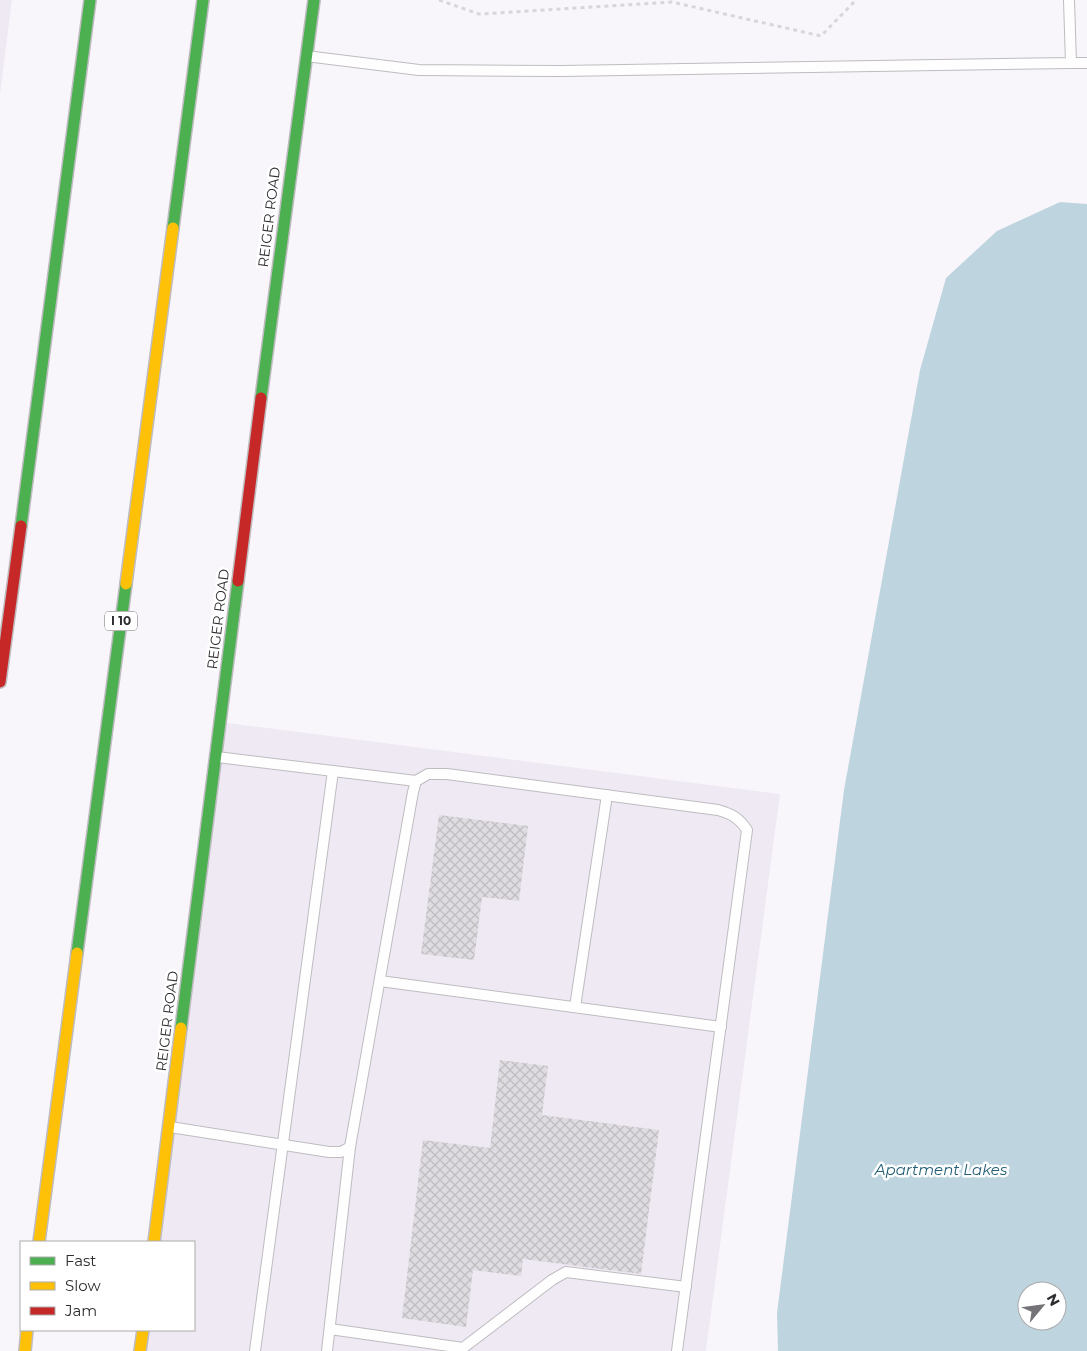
<svg xmlns="http://www.w3.org/2000/svg" width="1087" height="1351" font-family="Montserrat,sans-serif">
<defs>
<pattern id="building-cross-hatch" width="8" height="8" patternUnits="userSpaceOnUse" patternTransform="scale(1.25)"><rect width="8" height="8" fill="#dedce0"/><path d="M0 0l8 8M0 8l8-8" fill="none" stroke="#bfbdc0"/></pattern>
</defs>
<rect width="100%" height="100%" fill="#f9f6fb"/>
<g fill="#efe9f4">
<polygon points="0,0 12,0 0,96"/>
<polygon points="220,722 780,794 706,1351 140,1351 143,1330 194,1330 194,1242 154,1242"/>
</g>
<path fill="#bed4df" fill-rule="evenodd" d="M1060 202 1087 204V1351H778L777 1313 844 790 920 370 946 278 997 231ZM1027 1291H1057V1321H1027Z"/>
<g fill="url(#building-cross-hatch)">
<polygon points="439,815 528,826 519,901 482,897 474,960 421,954"/>
<polygon points="500,1060 548,1066 542,1115 659,1130 641,1274 523,1259 521,1276 473,1270 466,1327 402,1318 423,1140 490,1148"/>
</g>
<g fill="none" stroke-linecap="round" stroke-linejoin="round">
<defs>
<g id="lane">
<polyline points="306,56 419,70 561,71 1071,63 1069,0"/>
<polyline points="1071,63 1087,63"/>
<polyline points="217,757 416,781"/>
<polyline points="380,981 721,1027"/>
<polyline points="575,1007 607,795"/>
<path d="M170 1127 329 1152H341L350 1147 413 792 416 781 428 774H447L718 810C732 814 739 818 747 830L677 1351"/>
<polyline points="330,1329 463,1348 552,1280 566,1272 686,1287"/>
<polyline points="255,1351 333,771"/>
<polyline points="327,1351 350,1147"/>
</g>
<g id="fast">
<polyline points="173,228 203,0"/>
<polyline points="261,398 314,0"/>
<polyline points="21,526 90,0"/>
<polyline points="77,953 126,584"/>
<polyline points="181,1028 238,581"/>
</g>
<g id="slow">
<polyline points="126,584 173,228"/>
<polyline points="39,1242 77,953"/>
<polyline points="154,1242 181,1028"/>
<polyline points="25,1351 27,1330"/>
<polyline points="140,1351 143,1330"/>
</g>
<g id="jam">
<polyline points="238,581 261,398"/>
<polyline points="0,682 21,526"/>
</g>
</defs>
<use href="#lane" stroke="#bebcc0" stroke-width="12"/>
<use href="#fast" stroke="#bebcc0" stroke-width="14"/>
<use href="#slow" stroke="#bebcc0" stroke-width="14"/>
<use href="#jam" stroke="#bebcc0" stroke-width="14"/>
<polyline stroke="#d7d6d8" stroke-width="3" stroke-dasharray="4 4" stroke-linecap="butt" points="439,0 479,14 672,2 821,36 856,0"/>
<use href="#lane" stroke="#fefefe" stroke-width="10"/>
<use href="#fast" stroke="#4caf50" stroke-width="11"/>
<use href="#slow" stroke="#ffc107" stroke-width="11"/>
<use href="#jam" stroke="#c62828" stroke-width="11"/>
</g>
<g text-anchor="middle" stroke-width="5" stroke-linejoin="round" paint-order="stroke">
<rect fill="#fff" stroke="#6d6b6e" stroke-width="1" x="105" y="611.5" width="32" height="19" rx="4"/>
<g font-size="12" font-weight="bold" fill="#2e2c30">
<text x="121" y="625">I 10</text>
</g>
<g font-size="14" fill="#2e2c30" stroke="#fff">
<text transform="translate(269 217) rotate(-83)" y="5">REIGER ROAD</text>
<text transform="translate(218 619) rotate(-83)" y="5">REIGER ROAD</text>
<text transform="translate(167 1021) rotate(-83)" y="5">REIGER ROAD</text>
</g>
<g font-size="15" font-style="italic" fill="#235f76" stroke="#fff">
<text x="941" y="1175">Apartment Lakes</text>
</g>
</g>
<rect x="20" y="1241" width="175" height="90" fill="#ffffff" stroke="#ababac"/>
<rect x="30" y="1257" width="25" height="8" fill="#4caf50" stroke="#ababac"/>
<text x="65" y="1266" font-size="15" fill="#2e2c30">Fast</text>
<rect x="30" y="1282" width="25" height="8" fill="#ffc107" stroke="#ababac"/>
<text x="65" y="1291" font-size="15" fill="#2e2c30">Slow</text>
<rect x="30" y="1307" width="25" height="8" fill="#c62828" stroke="#ababac"/>
<text x="65" y="1316" font-size="15" fill="#2e2c30">Jam</text>
<g transform="translate(1042 1306) rotate(61)"><circle r="24" fill="#ffffff" stroke="#ababac"/>
<path d="M0-4L9 19L0 12L-9 19Z" fill="#757377"/>
<text y="-8" font-size="14" font-weight="bold" text-anchor="middle" fill="#2e2c30">N</text>
</g>
</svg>
